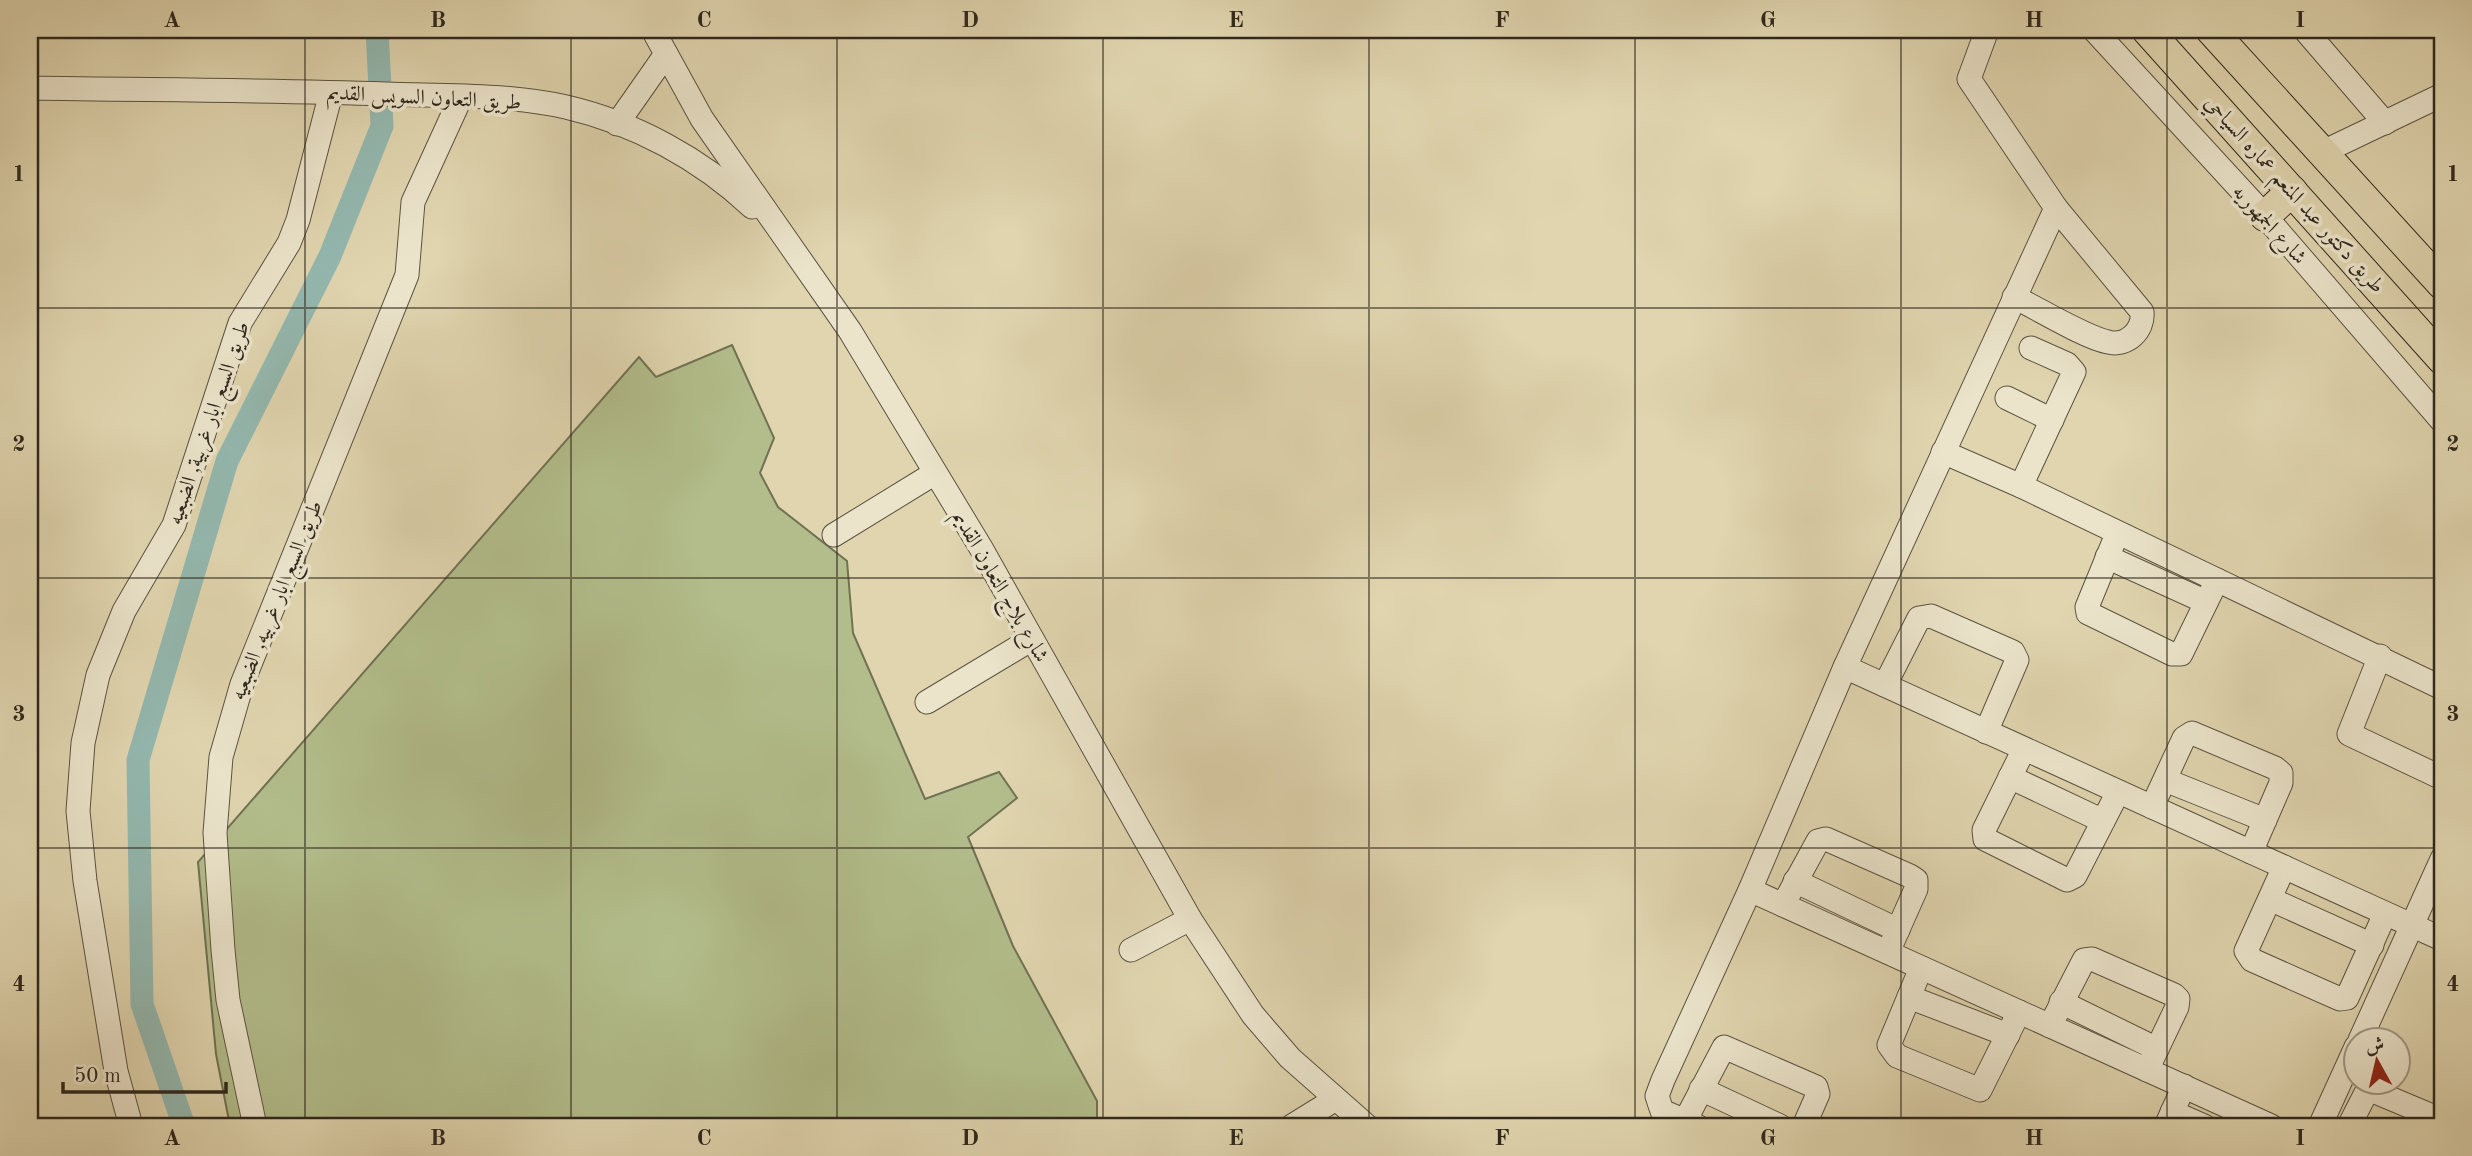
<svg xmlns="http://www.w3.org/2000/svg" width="2472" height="1156" font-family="'Old Standard TT',Amiri,serif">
<rect width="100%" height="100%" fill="#e0d5af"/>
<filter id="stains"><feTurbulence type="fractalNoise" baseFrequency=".00286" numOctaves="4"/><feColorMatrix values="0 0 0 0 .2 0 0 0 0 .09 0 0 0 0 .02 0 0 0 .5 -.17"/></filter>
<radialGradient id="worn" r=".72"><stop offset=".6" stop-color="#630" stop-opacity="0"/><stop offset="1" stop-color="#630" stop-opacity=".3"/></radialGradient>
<polygon fill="#b2bd8b" stroke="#707254" stroke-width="2" points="732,345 774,438 760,473 778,507 847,561 853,633 925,799 999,772 1017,798 968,837 1013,946 1097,1101 1097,1126 230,1126 216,1054 198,862 639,357 656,377"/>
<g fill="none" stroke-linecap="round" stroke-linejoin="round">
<polyline stroke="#94b8af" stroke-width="23" points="184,1126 142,1004 138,760 227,461 330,256 382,126 377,30"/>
<defs>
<g id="minor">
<polyline points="653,30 702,119 850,331 981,548 1190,919 1253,1015 1290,1058 1367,1126"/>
<polyline points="2094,30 2265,216 2442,421"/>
<polyline points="2305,30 2385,123"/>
<path d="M30 88C149 90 267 90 386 94 445 96 508 94 566 107 635 123 701 159 752 207"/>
<polyline points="617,124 666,54"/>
<polyline points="2323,152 2442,95"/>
<path d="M2014 297C2039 309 2084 337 2108 342 2127 347 2144 330 2142 312L2056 208"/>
<polyline points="2007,398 2052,420"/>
<polyline points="1943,452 2021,486 2442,688"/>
<polyline points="2021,486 2074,372 2067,364 2031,348"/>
<polyline points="2117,534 2087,607 2088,613 2172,654 2181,654 2217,580"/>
<polyline points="834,535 935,473"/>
<polyline points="2107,557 2206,602"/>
<polyline points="2380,656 2349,734 2442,778"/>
<polyline points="1845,667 2442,939"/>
<polyline points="1885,685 1919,618 1931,616 2013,652 2017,660 1986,732"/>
<polyline points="927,702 1032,639"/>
<polyline points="2024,749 1984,830 1985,839 2067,880 2075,876 2118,792"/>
<polyline points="2010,777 2103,821"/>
<polyline points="2165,780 2265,820"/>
<polyline points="2152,807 2184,738 2192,733 2275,768 2281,773 2281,783 2251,852"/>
<polyline points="2284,867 2246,951 2252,960 2340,999 2347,998 2385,914"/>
<polyline points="1795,881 1898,930"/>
<polyline points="1750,890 2271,1126"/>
<polyline points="2270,899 2372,945"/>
<polyline points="1783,905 1818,841 1826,839 1910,876 1916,880 1916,889 1888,952"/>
<polyline points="1131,950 1190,919"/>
<polyline points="1921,968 1889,1045 1897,1056 1980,1090 2019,1012"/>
<polyline points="1909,997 2008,1035"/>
<polyline points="2061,1002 2157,1049"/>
<polyline points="2050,1026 2084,960 2092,959 2174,995 2178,999 2177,1007 2147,1070"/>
<polyline points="2360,1040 2442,859"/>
<polyline points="1701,1089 1780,1126"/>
<polyline points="2172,1112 2204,1126"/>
<polyline points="1685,1121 1724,1047 1816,1087 1818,1094 1804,1126"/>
<polyline points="131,1126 116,1071 85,881 78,811 83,743 98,675 124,611 174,525 240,323 289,243 298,220 331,93"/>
<polyline points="255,1126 228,1000 223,950 215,833 221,757 242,684 407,275 413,202 461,97"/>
<polyline points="1292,1126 1334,1100"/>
<polyline points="1697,1126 1662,1111 1657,1096 1663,1080 1750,890 1845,667 2056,208 1969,79 1987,30"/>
<polyline points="2166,1126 2184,1086"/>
<polyline points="2320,1126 2356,1047"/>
<polyline points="2349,1126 2368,1089 2442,1120"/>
</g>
<g id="major">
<polyline points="2147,30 2442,359"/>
<polyline points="2211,30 2442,284"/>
<polyline points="2265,216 2292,191"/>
</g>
</defs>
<use href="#minor" stroke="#5b5342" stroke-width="25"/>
<use href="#major" stroke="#2f281e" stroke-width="32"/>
<use href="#minor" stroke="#ebe4cb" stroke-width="23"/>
<use href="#major" stroke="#e0d5af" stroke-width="30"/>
</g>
<path fill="none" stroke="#2f281e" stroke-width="2" stroke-opacity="0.55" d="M305 30V1126M571 30V1126M837 30V1126M1103 30V1126M1369 30V1126M1635 30V1126M1901 30V1126M2167 30V1126M30 308H2442M30 578H2442M30 848H2442"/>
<g text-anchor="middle" stroke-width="7" stroke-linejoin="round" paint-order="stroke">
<g font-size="21" fill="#2f281e" stroke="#ebe4cb">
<text transform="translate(424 97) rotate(3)" y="7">طريق التعاون السويس القديم</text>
<text transform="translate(2295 194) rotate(48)" y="7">طريق دكتور عبد المنعم عماره السياحي</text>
<text transform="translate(2270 224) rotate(48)" y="7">شارع الجمهوريه</text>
<text transform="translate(208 423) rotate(-71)" y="7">طريق السبع ابار غربية, الضبعيه</text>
<text transform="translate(1001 586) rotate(60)" y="7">شارع بلاج التعاون القديم</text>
<text transform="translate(276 600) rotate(-68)" y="7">طريق السبع ابار غربيه, الضبعيه</text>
</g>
</g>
<rect width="2472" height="1156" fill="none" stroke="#e0d5af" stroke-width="77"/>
<g transform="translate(2377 1061) rotate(352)"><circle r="33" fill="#ebe4cb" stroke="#a09986" stroke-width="2"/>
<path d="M0-5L12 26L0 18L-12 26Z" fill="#8f2418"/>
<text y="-10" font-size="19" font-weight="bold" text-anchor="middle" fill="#2f281e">ش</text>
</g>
<path d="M63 1082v10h163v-10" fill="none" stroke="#2f281e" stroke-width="3.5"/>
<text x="74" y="1082" font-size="21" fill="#2f281e" stroke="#ebe4cb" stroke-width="5" paint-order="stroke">50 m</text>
<rect x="38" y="38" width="2396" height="1080" fill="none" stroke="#2f281e" stroke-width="2.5"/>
<g font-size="23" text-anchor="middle" font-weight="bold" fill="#2f281e">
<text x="172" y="27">A</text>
<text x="438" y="27">B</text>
<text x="704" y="27">C</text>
<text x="970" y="27">D</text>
<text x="1236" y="27">E</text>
<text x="1502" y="27">F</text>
<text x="1768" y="27">G</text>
<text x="2034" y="27">H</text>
<text x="2300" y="27">I</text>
<text x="19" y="181">1</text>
<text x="2453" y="181">1</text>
<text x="19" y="451">2</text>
<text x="2453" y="451">2</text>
<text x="19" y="721">3</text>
<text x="2453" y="721">3</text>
<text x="19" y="991">4</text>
<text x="2453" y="991">4</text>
<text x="172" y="1145">A</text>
<text x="438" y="1145">B</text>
<text x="704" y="1145">C</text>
<text x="970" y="1145">D</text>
<text x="1236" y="1145">E</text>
<text x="1502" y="1145">F</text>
<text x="1768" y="1145">G</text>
<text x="2034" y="1145">H</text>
<text x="2300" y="1145">I</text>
</g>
<rect width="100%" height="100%" filter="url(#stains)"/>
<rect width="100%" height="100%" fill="url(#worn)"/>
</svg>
